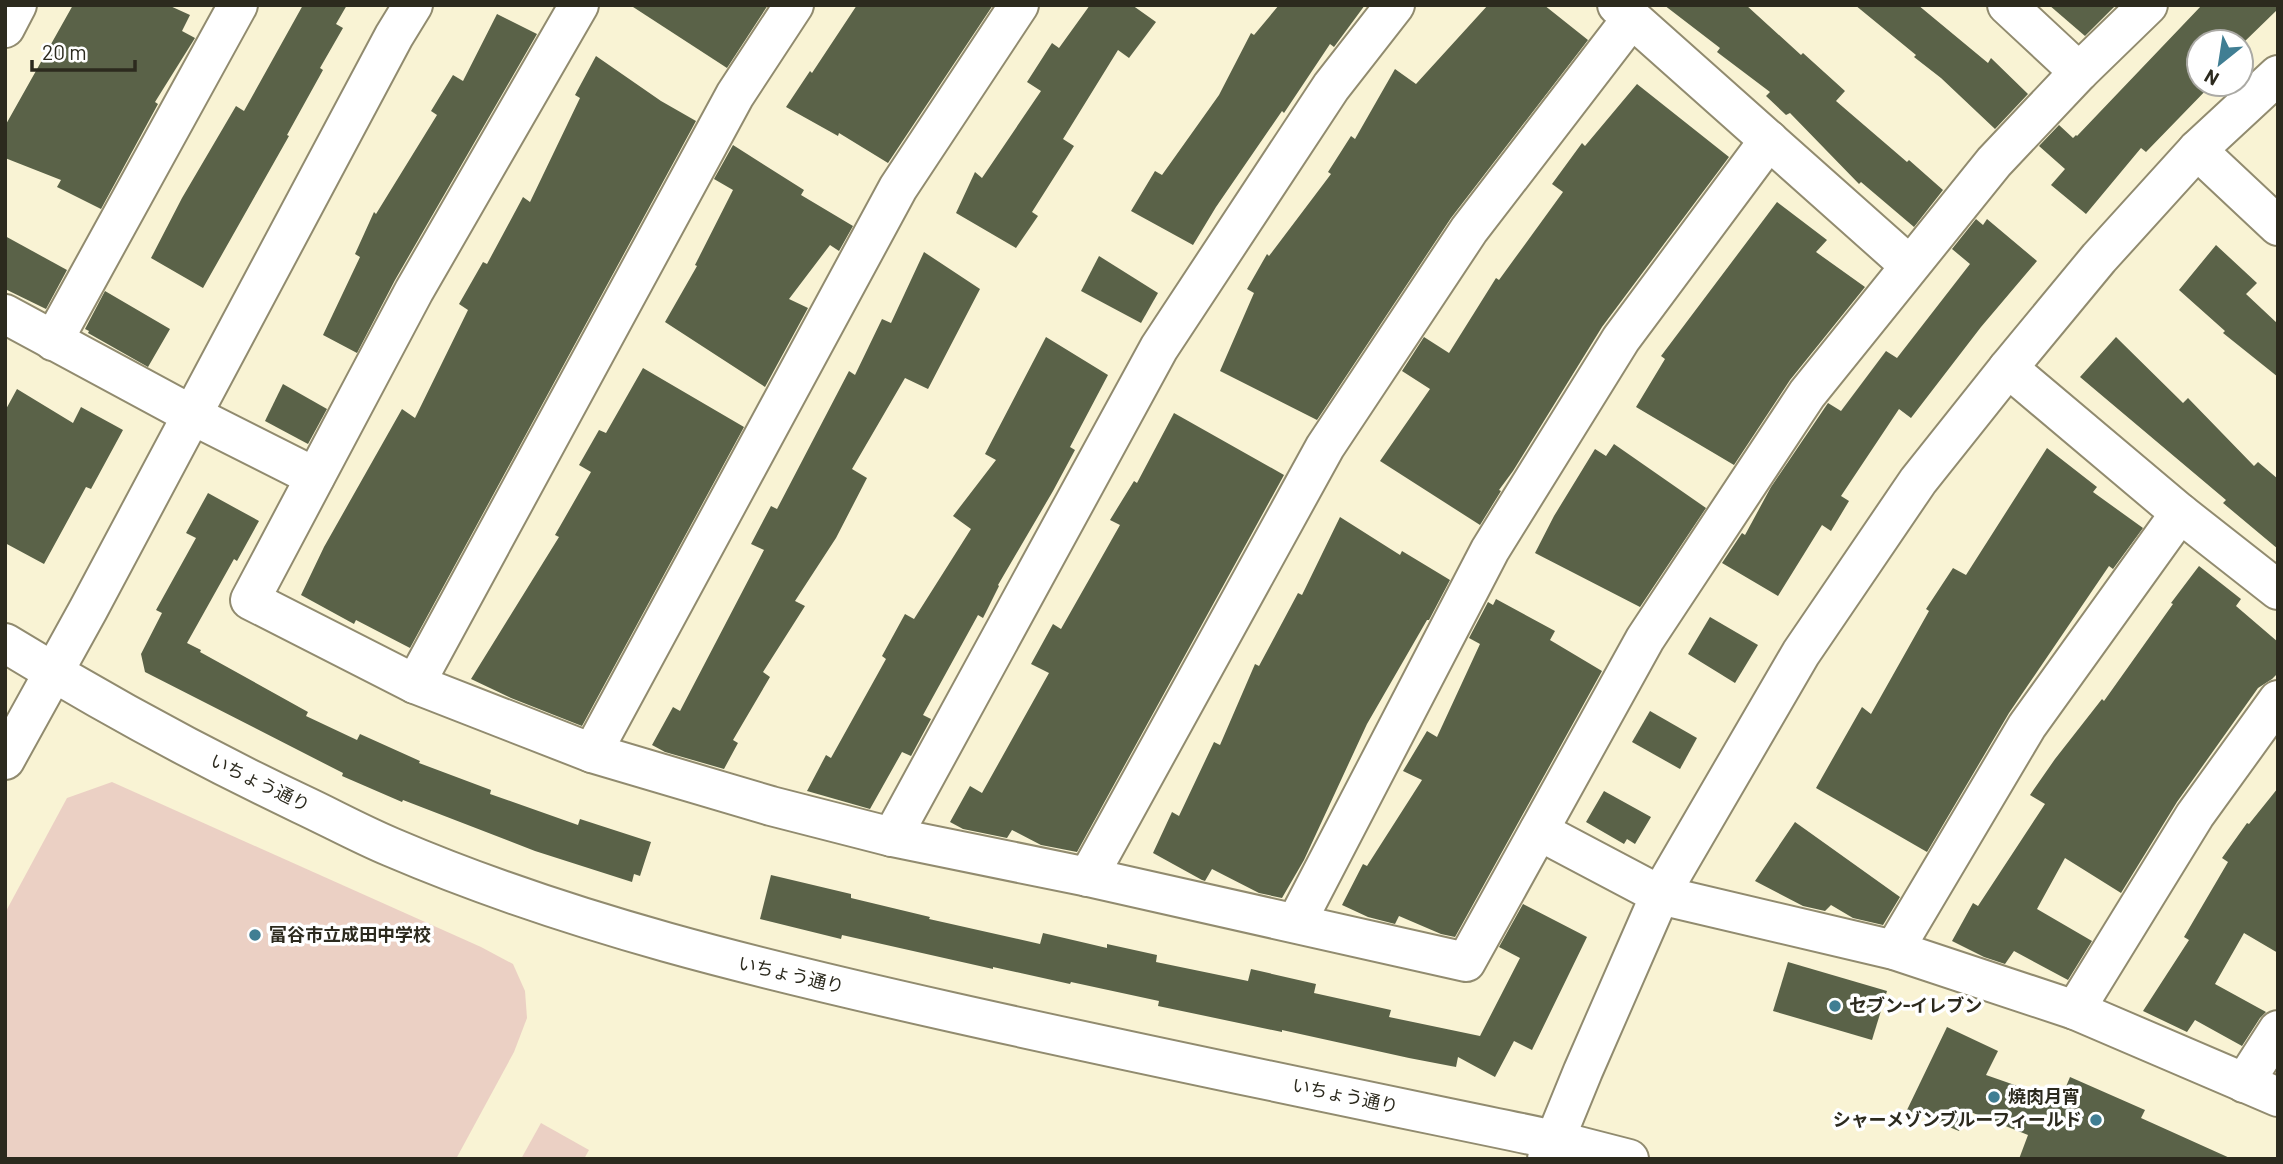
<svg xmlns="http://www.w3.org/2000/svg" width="2283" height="1164" font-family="Barlow,'Noto Sans JP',sans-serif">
<rect width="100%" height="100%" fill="#f9f3d4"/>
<g fill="#ebd0c4">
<polygon points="112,782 481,947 513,964 525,991 527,1018 514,1052 456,1159 5,1159 5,913 67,798"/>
<polygon points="541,1123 589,1150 584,1159 521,1159"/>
</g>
<g fill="#5a6248">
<polygon points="73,5 168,5 190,15 182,31 195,38 155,102 158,104 101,209 57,187 61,180 5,158 5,126"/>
<polygon points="303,5 347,5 336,24 343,28 320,68 323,70 287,135 289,136 203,288 151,258 182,198 236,106 244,111"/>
<polygon points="630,5 768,5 727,68"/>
<polygon points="857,5 993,5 888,163 839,133 838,136 786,107 810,71 812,73"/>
<polygon points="1090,5 1132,5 1156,22 1129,58 1118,50 1063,139 1074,146 1032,212 1038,216 1016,248 956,213 975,172 982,178 1041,91 1027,82 1052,43 1059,48"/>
<polygon points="1279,5 1365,5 1334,47 1330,44 1284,113 1282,111 1216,207 1193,245 1131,211 1155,171 1162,175 1219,95 1251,33 1254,35"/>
<polygon points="1488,5 1544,5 1588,40 1451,218 1317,420 1220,371 1254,293 1247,289 1267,254 1269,256 1331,174 1328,172 1351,136 1355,139 1395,69 1416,84"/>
<polygon points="1664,5 1746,5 1801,55 1803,53 1845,91 1836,101 1907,162 1909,160 1943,190 1914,227 1861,182 1859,184 1790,113 1786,115 1766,96 1770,92 1717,52 1720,48"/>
<polygon points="1855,5 1918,5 1988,63 1991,58 2028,94 1995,129 1941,78 1914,57 1916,55"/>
<polygon points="2049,5 2116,5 2085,36"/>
<polygon points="2202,5 2278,5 2278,9 2241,45 2241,42 2199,42 2199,84 2212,84 2146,152 2141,148 2086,214 2051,185 2065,169 2039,146 2059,125 2073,138 2076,135 2077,136"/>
<polygon points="497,14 537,34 395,280 357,353 323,335 360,257 355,254 374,212 376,214 437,115 431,111 453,75 463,81"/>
<polygon points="596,56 661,101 696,121 410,648 356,620 354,624 301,595 324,547 402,409 415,418 468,310 459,304 483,262 487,264 523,197 530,202 580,98 575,95"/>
<polygon points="1637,84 1729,157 1602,327 1513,471 1499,490 1501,491 1480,525 1380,461 1430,389 1402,371 1424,337 1449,353 1496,278 1499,280 1563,192 1552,184 1582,143 1585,146"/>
<polygon points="733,145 804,190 801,195 853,226 839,251 830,245 789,299 808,308 765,387 665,322 697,266 695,265 733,190 714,179"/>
<polygon points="1777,202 1827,240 1816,252 1865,287 1790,380 1734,465 1636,407 1665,359 1661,356"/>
<polygon points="1976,219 1983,225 1987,219 2037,261 1981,327 1911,418 1899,409 1841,496 1849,501 1831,531 1822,525 1778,596 1722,563 1742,533 1745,535 1771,487 1828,403 1841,411 1886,351 1897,358 1970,264 1952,249"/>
<polygon points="5,236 67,270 46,309 5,289"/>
<polygon points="2216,245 2257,283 2246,294 2278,324 2278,377 2223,333 2225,331 2179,290"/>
<polygon points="924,252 980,289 928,389 905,378 852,469 867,478 836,538 795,601 805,606 763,672 770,677 733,740 738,743 724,769 665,752 652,745 673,707 680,711 764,550 751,544 771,506 777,509 849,371 855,375 882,319 891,323"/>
<polygon points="1099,256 1158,293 1141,323 1081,291"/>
<polygon points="105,291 170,329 148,367 88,333 89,331 85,329"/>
<polygon points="1046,337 1108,375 1070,447 1075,450 1053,491 998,585 999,586 983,618 978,615 923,715 931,719 911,756 902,752 870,809 807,791 826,755 831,758 886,659 882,656 905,614 914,619 971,529 953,516 996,460 985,454"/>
<polygon points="2116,337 2183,403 2188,398 2254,466 2258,462 2278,479 2278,549 2223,503 2226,500 2080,377"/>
<polygon points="643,368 744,427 582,726 511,698 471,679 559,537 555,535 591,472 579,465 599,430 606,433"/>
<polygon points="283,384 327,409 308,444 265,421"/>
<polygon points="17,389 73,423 81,407 123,430 91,489 86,487 44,564 5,543 5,411"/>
<polygon points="1174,413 1284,475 1077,852 1041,845 1012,830 1007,838 963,829 950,822 970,786 982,793 1049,673 1031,664 1053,624 1061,629 1120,525 1110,520 1134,481 1137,483"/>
<polygon points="1614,444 1706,508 1640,607 1535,553 1554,516 1595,449 1606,456"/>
<polygon points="2047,448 2097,487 2093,492 2143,528 2113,569 2109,566 2009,713 1927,852 1816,788 1862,707 1871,714 1929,611 1926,609 1953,568 1966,575"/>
<polygon points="208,493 259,521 237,561 234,559 187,643 201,650 200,652 308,712 306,716 357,740 360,734 420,761 419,763 491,790 490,794 578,825 580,819 651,842 640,876 634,874 632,882 535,851 403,800 402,802 342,776 343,773 145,672 141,654 162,613 156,610 196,538 186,533"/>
<polygon points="1340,517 1400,555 1402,551 1450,580 1429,620 1427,620 1367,724 1304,860 1282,898 1259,893 1212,869 1205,881 1202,880 1153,853 1172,812 1179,816 1214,742 1220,745 1255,664 1259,666 1298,593 1302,595"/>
<polygon points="2199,566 2241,599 2236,606 2278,642 2278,673 2272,679 2258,688 2177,802 2121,893 2065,858 2037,909 2092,941 2068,980 2014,951 2005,964 1984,957 1952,941 1973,903 1978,906 2045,804 2030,795 2055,759 2102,699 2104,701 2173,604 2171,603"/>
<polygon points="1496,599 1555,631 1550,640 1602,671 1455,937 1441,934 1399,916 1395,924 1368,917 1342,905 1363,864 1367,866 1422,780 1403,771 1427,731 1437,737 1480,644 1469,638 1488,602 1493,605"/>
<polygon points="1710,617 1758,645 1735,683 1688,654"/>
<polygon points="1650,711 1697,738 1680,769 1632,742"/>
<polygon points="2278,788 2278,953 2244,933 2215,984 2266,1012 2260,1018 2242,1046 2195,1020 2187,1032 2143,1011 2189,940 2184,937 2228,862 2222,858 2247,823 2249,824"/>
<polygon points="1604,791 1651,817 1635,844 1627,839 1624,844 1586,822"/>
<polygon points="1795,822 1900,897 1883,925 1853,918 1831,905 1825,911 1803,906 1755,881"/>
<polygon points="771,875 851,894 851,898 930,917 929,919 1040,944 1043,933 1107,948 1107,944 1157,955 1156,962 1248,981 1251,969 1316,984 1314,993 1391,1010 1389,1017 1480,1036 1520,958 1499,947 1523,904 1587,937 1532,1050 1514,1041 1495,1077 1458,1057 1456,1067 1409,1058 1282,1030 1282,1032 1158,1006 1159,1001 1071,982 1070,984 993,967 993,969 842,935 841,939 760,919"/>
<polygon points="1788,962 1887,991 1872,1040 1773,1011"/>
<polygon points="1947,1027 1998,1051 1986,1075 2060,1101 2070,1077 2145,1110 2141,1118 2232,1159 2019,1159 2028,1135 1968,1111 1959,1131 1907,1110"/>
</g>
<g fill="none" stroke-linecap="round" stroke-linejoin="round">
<defs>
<g id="minor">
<polyline points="579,5 414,291 250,600 415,684 592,753 771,806 892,837 1088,877 1466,962 1645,639 1807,394 1994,162 2079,72 2148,5"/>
<polyline points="1617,5 1909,265"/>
<polyline points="2007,5 2079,72"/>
<polyline points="5,28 17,5"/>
<polyline points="2197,150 2278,226"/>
<polyline points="5,314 192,415 315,477"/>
<polyline points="53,341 238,5"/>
<polyline points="2008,368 2180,513 2278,590"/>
<polyline points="415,684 735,95 794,5"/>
<polyline points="592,753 898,188 1019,5"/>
<polyline points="1539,831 1660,895 1894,950 2075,1010 2278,1097"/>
<polyline points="892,837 1159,348 1331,87 1395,5"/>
<polyline points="1088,877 1325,447 1469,230 1632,18"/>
<polyline points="1296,923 1490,550 1621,339 1769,140"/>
<polyline points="1894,950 2027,726 2180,513"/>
<polyline points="2075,1010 2195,815 2278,700"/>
<polyline points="2244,1083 2278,1030"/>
</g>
<g id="tertiary">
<path d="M5 643C101 702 200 756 301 804 331 818 360 834 391 847 571 924 760 969 951 1012 1151 1057 1353 1098 1555 1140L1629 1159"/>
<polyline points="5,760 88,610 394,36 413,5"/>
<polyline points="1547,1159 1583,1071 1660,895 1801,653 1918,481 2008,368 2099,258 2197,150 2278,75"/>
</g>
</defs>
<use href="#minor" stroke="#918b6f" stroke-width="42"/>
<use href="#tertiary" stroke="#918b6f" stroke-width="42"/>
<use href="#minor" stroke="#fff" stroke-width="38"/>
<use href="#tertiary" stroke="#fff" stroke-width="38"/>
</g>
<g fill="#407e93" stroke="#fff" stroke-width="2.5">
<circle cx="255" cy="935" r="7"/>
<circle cx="1835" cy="1006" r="7"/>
<circle cx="1994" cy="1097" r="7"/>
<circle cx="2096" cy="1120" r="7"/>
</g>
<g text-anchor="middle" stroke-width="7" stroke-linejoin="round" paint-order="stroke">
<g font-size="18" fill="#2c2a1e" stroke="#fff">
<text transform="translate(260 783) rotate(26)" y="6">いちょう通り</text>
<text transform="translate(791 975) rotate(13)" y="6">いちょう通り</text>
<text transform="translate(1345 1096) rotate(12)" y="6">いちょう通り</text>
</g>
<g font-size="18" font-weight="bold" fill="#2c2a1e" stroke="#fff" text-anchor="start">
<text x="269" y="941">富谷市立成田中学校</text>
<text x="1849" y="1012">セブン-イレブン</text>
<text x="2008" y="1103">焼肉月宵</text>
<text x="2082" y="1126" text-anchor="end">シャーメゾンブルーフィールド</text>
</g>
</g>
<rect width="2283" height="1164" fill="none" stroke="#2c2a1e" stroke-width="14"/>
<g transform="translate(2220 63) rotate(210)"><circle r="33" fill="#ffffff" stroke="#abaaa5" stroke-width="2"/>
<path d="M0-5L12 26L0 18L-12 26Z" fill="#407e93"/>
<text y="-10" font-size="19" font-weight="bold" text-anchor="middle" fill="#2c2a1e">N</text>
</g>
<path d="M32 60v10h103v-10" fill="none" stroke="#2c2a1e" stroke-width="3.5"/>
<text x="42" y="60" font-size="21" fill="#2c2a1e" stroke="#ffffff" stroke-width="5" paint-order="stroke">20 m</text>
</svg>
